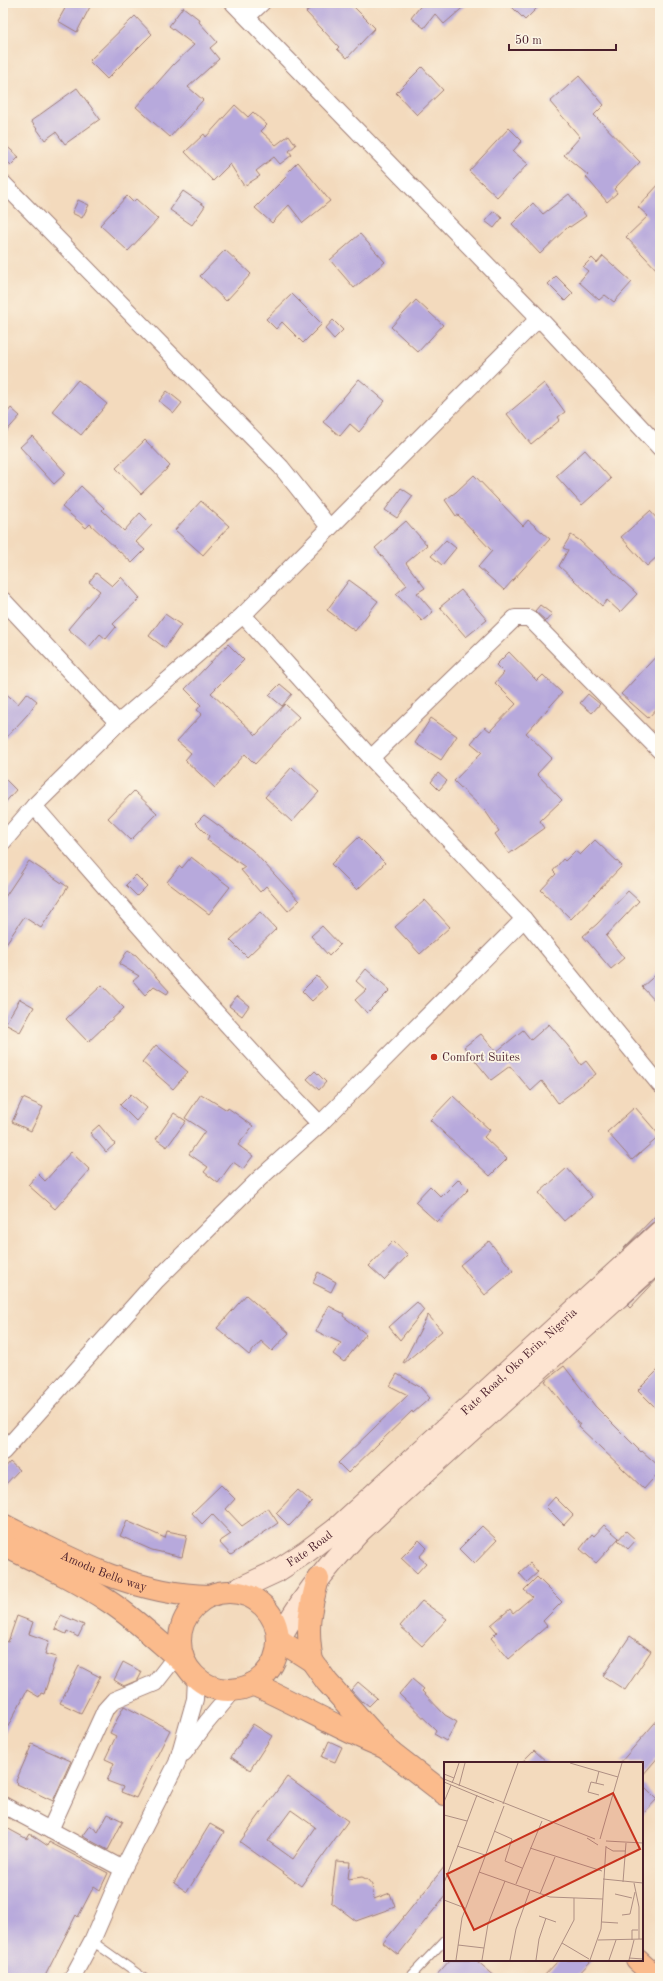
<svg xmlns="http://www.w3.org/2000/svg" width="663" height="1981" font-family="'Old Standard TT',serif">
<rect width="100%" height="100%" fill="#fcf5e5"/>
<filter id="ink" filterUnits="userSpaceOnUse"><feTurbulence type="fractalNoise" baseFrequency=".025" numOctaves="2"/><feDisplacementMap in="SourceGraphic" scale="8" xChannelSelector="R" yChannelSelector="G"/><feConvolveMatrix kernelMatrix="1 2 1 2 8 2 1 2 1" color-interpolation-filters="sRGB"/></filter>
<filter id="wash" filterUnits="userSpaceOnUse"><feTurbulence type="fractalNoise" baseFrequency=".012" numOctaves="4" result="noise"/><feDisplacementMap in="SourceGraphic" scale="16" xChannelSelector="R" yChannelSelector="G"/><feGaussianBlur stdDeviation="0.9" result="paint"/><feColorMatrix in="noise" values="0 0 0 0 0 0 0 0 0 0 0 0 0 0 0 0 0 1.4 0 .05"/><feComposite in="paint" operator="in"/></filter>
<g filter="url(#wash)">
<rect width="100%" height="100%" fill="#f3dabd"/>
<g id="blocks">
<g fill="#b7a9dc" fill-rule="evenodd">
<polygon points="68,3 92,3 77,32 58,21"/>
<polygon points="316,3 350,3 375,28 347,58 337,49 339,47 306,12"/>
<polygon points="423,3 468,3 444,24 435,14 424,28 411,18"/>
<polygon points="508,3 542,3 525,20"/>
<polygon points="183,7 200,20 199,22 217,42 210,48 219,59 188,87 203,100 170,137 136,107 173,65 194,45 169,26"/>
<polygon points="135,16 152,34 107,79 89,61"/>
<polygon points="422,67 443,90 417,115 396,93"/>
<polygon points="579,76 604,105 594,115 640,162 614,189 617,193 607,202 586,177 588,175 564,155 580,137 550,102"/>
<polygon points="77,88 100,119 65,144 56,132 45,140 31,121"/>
<polygon points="235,105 248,117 253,112 267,125 261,131 276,145 289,135 296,145 289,151 292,155 280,164 274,157 256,171 260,176 244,186 230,164 213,181 185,152 204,134 206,137"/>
<polygon points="509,128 522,141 513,151 528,164 497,197 469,171"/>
<polygon points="3,143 19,157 11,165 3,158"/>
<polygon points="298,162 330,201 303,223 289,205 272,223 255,208 288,175 287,173"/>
<polygon points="660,183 660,273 626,237 648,216 638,207"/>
<polygon points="183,191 205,206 192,225 170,210"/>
<polygon points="569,194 586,216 570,227 569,226 540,254 512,224 533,203 543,214"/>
<polygon points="127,196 133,202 136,199 158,219 128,251 100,225"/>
<polygon points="78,200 89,205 82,218 72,213"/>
<polygon points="494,211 502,218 494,228 485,221"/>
<polygon points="360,234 385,262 354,288 330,260"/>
<polygon points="225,250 251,274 226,301 200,276"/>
<polygon points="603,256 632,282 614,302 605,295 599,300 579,282 588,271 583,267 592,258 597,263"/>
<polygon points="556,276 573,293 565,301 548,284"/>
<polygon points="292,294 322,324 303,343 282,322 276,329 266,319"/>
<polygon points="416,300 443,325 418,352 391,327"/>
<polygon points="333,320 343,330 334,339 325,329"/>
<polygon points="359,379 385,401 359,432 350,424 340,436 323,422"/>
<polygon points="78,380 107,404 81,435 52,411"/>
<polygon points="544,383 565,412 558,417 560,420 531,444 507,414"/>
<polygon points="167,391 182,403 174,413 159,401"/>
<polygon points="11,408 20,416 3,435 3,418"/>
<polygon points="32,436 66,473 54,484 20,447"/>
<polygon points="145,440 170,466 141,494 116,468"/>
<polygon points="585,450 611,479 582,505 556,476"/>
<polygon points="474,475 523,526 528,520 550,539 504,590 478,567 492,551 458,515 456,516 445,500 456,492"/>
<polygon points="81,486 104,508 102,510 124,531 140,513 152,525 136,542 145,550 132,563 90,524 86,528 62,507"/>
<polygon points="401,488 413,496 397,518 385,510"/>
<polygon points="201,501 229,526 203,555 175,530"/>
<polygon points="650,511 660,522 660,554 647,566 621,537"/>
<polygon points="406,521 427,545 406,563 425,588 417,593 433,612 422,621 396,594 407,585 375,548"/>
<polygon points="571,535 579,540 637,594 620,612 607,600 602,606 559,566 568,550 563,548"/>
<polygon points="446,540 456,548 442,565 431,556"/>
<polygon points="96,573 112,586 121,577 140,598 113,624 116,627 106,639 100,634 89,647 68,629 100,591 89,582"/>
<polygon points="349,580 378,601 355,631 327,610"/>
<polygon points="461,590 487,620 466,637 440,607"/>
<polygon points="540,605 552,614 546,621 535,611"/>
<polygon points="165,614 181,625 165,648 149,636"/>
<polygon points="228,644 244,660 211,693 256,735 285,704 299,717 255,764 245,754 215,788 185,760 191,753 177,741 202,714 197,710 201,705 185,689"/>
<polygon points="509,652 537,681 543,675 562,693 526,733 552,758 537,774 562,800 540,821 545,828 509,854 495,834 499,831 486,812 454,781 482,752 471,743 485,727 490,731 516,704 495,683 504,673 496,665"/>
<polygon points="660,652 660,705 648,718 621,694"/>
<polygon points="280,684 292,694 282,706 269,695"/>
<polygon points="3,691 18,704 27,693 37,701 28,714 3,741"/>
<polygon points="588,694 600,704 592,713 580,703"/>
<polygon points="431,718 457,736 441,760 415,743"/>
<polygon points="292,767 319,792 292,822 265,797"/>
<polygon points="438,773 447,781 439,790 431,782"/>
<polygon points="3,777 16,790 3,805"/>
<polygon points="134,791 157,813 131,840 108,818"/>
<polygon points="204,815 252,850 299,901 288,911 266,886 260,892 241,870 245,867 207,840 209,836 196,823"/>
<polygon points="359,837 385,863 357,890 331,864"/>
<polygon points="595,840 622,866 571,919 541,890 556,874 553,871 563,859 565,861 575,851 580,855"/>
<polygon points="191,857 230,887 209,914 167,882 180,866 182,868"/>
<polygon points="29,861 68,887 41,928 24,917 3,948 3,900"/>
<polygon points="136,875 147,886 137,896 126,885"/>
<polygon points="628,891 639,901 606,936 624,958 611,969 583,936 597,924"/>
<polygon points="425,900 450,927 420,954 395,927"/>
<polygon points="260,912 276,929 247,957 230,940"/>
<polygon points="322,926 340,945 329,956 311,936"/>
<polygon points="128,950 136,955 169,991 167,994 154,986 145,995 133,981 139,976 119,964"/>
<polygon points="366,969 390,990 367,1013 355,1000 366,990 356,981"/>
<polygon points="660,971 660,1006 642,987"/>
<polygon points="317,976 327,987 312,1001 302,991"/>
<polygon points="102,985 124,1008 88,1042 66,1019"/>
<polygon points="237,996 249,1006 242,1016 229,1006"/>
<polygon points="20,999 34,1007 20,1032 5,1024"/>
<polygon points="549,1024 568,1046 581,1065 586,1061 596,1074 558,1103 542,1081 531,1091 510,1066 491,1080 464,1047 481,1034 496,1052 523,1030 531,1040"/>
<polygon points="156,1045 188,1072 173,1089 142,1062"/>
<polygon points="315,1071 326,1082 319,1090 307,1079"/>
<polygon points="131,1094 147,1108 136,1121 120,1105"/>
<polygon points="201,1094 227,1110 228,1108 253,1126 238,1145 253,1156 243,1169 233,1162 218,1183 204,1172 208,1167 189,1154 205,1131 185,1118"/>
<polygon points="453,1096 490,1130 484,1137 507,1159 490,1176 430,1120"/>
<polygon points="23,1098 43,1107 31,1131 12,1122"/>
<polygon points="635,1107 660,1136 632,1160 607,1132"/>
<polygon points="174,1113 186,1121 167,1147 156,1139"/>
<polygon points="99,1125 115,1144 106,1152 90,1133"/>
<polygon points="71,1152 90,1170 55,1209 28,1185 38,1174 45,1181"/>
<polygon points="567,1168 592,1197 564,1221 539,1193"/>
<polygon points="459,1179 469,1189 437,1222 415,1202 430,1186 441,1197"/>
<polygon points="660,1211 660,1220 652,1223 622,1250"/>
<polygon points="393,1241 408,1255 384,1280 369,1266"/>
<polygon points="489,1241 513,1271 485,1295 460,1265"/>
<polygon points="318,1272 336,1282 331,1292 313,1283"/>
<polygon points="660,1276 630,1308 627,1305"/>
<polygon points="246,1295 289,1333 272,1351 261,1341 249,1355 217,1328"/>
<polygon points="417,1302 424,1310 400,1340 389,1327"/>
<polygon points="329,1306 344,1314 343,1316 366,1334 344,1362 333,1354 341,1343 316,1331"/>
<polygon points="428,1315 442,1331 403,1364 403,1363"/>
<polygon points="564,1366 595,1406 641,1452 642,1451 660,1467 660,1471 644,1489 579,1427 580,1425 545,1381"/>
<polygon points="660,1368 660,1412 638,1390"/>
<polygon points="397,1374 420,1387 430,1398 413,1413 412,1411 348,1473 338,1463 408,1395 390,1386"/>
<polygon points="10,1462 19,1470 3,1487 3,1470"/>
<polygon points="221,1485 235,1499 226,1509 242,1526 268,1508 278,1523 231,1555 219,1542 231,1534 212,1514 202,1524 192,1513"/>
<polygon points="298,1490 312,1502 289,1526 276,1513"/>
<polygon points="555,1497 573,1515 564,1525 546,1507"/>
<polygon points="127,1521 165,1538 167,1531 187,1535 182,1557 152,1550 120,1536"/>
<polygon points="604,1525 619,1538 596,1563 580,1549 592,1534 594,1536"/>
<polygon points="482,1526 497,1540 474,1564 459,1549"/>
<polygon points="626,1531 636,1540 628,1549 618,1540"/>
<polygon points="419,1540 427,1548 419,1557 426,1563 417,1573 401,1558"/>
<polygon points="530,1563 538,1572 527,1582 519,1573"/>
<polygon points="537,1577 562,1602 543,1621 547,1626 509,1659 491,1638 497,1632 491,1625 510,1609 513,1613 532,1597 524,1590"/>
<polygon points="422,1601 447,1619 422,1646 400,1626"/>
<polygon points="61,1615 84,1625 78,1637 67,1631 66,1634 55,1629"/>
<polygon points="17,1616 33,1622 29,1634 49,1641 45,1654 56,1657 44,1694 41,1693 39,1697 27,1690 3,1736 3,1641 8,1642"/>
<polygon points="630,1636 651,1651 625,1690 603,1676"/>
<polygon points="123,1662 142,1672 138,1680 124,1686 114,1680"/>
<polygon points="79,1666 100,1677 81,1713 60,1703"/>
<polygon points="412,1679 424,1689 422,1691 445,1715 457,1722 446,1741 434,1734 436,1730 399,1694"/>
<polygon points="358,1682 377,1698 369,1706 363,1701 362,1702 351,1690"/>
<polygon points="124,1706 170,1730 136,1798 121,1792 123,1787 107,1781 114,1763 105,1759 116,1736 110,1733"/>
<polygon points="660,1717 660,1755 642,1776 642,1763 620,1763"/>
<polygon points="253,1724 272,1736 250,1770 231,1757"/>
<polygon points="329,1741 342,1747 335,1762 322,1757"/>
<polygon points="32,1744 71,1761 53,1801 17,1784 18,1783 16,1781"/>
<polygon points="534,1750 548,1763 521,1763"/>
<path d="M287 1777 348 1821 301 1886 240 1842ZM291 1810 315 1827 293 1859 268 1841Z"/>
<polygon points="642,1784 657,1799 642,1815"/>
<polygon points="108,1814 123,1821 108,1850 82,1836 90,1825 98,1832"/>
<polygon points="210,1824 224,1832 187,1892 174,1883"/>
<polygon points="3,1826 27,1839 30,1834 48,1846 49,1842 108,1873 100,1890 94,1886 78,1917 76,1915 44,1978 3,1978"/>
<polygon points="336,1861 350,1862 348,1879 362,1877 368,1880 372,1885 374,1899 390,1893 395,1907 356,1921 331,1902"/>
<polygon points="445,1866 445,1896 398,1955 383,1943"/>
<polygon points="450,1960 476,1960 497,1978 434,1978"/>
<polygon points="559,1960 592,1960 575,1978 542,1978"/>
</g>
</g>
</g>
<g filter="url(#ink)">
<use href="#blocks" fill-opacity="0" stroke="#9e7c74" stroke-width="1"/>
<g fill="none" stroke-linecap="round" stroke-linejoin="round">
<defs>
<g id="lane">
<polyline points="92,1941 144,1978"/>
<polyline points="409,1978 445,1940"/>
</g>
<g id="street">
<polyline points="233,3 539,318 660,448"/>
<polyline points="248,16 262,3"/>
<polyline points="3,183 281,467 329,527"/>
<polyline points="3,600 118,723"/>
<polyline points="243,615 371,758 524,919 660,1085"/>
<polyline points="371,758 515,618 529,618 660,751"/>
<path d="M34 806C128 914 221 1021 320 1124"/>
<polyline points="3,842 34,806 118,723 243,615 539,318"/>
<polyline points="3,1452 157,1280 259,1179 320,1124 524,919"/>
<polyline points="184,1753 207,1722 234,1690"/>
<polyline points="3,1805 123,1869"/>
<polyline points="50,1830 105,1710 114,1700 155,1683 176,1656"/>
<polyline points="72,1978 92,1941 123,1869 177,1763 195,1699 196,1677"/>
</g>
<g id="secondary">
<path id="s1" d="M232 1592 277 1571 306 1552 335 1530 660 1232"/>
<path d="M279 1640C300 1599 330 1563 361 1530L660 1259"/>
</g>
<g id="primary">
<path id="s2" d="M3 1525C68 1558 135 1595 210 1596"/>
<path d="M3 1545C40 1563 77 1580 111 1603 138 1621 161 1644 186 1665"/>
<circle cx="229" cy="1641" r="49"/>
<polyline points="279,1640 312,1661 327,1682 387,1749 445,1794"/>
<path d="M312 1661C306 1628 309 1612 318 1579"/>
<path d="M252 1684C297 1703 338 1729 384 1747"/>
<polyline points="637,1960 657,1978"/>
</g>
</defs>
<use href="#lane" stroke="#9e7c74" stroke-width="10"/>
<use href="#street" stroke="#9e7c74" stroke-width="18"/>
<use href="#secondary" stroke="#9e7c74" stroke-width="24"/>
<use href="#primary" stroke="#9e7c74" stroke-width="24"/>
<use href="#lane" stroke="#fff" stroke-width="8"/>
<use href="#street" stroke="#fff" stroke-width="16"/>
<use href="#secondary" stroke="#fde4d1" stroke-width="22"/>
<use href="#primary" stroke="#fbbb8c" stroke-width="22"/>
</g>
</g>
<circle fill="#c8321e" stroke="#fcf5e5" stroke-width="1.5" cx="434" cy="1057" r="4"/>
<g text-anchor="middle" stroke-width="3.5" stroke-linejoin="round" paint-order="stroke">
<g font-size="12" fill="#4a1f2b" stroke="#fcf5e5" text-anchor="start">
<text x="442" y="1061">Comfort Suites</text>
</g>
<g font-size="12" fill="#4a1f2b" stroke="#fcf5e5">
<text dy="4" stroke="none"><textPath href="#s1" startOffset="370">Fate Road, Oko Erin, Nigeria</textPath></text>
<text dy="4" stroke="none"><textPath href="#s1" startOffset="89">Fate Road</textPath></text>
<text dy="4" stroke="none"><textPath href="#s2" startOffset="111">Amodu Bello way</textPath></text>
</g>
</g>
<g transform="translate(444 1762)">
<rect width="199" height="199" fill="#f3dabd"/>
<path fill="none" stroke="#af8f83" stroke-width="1" d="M126 1 174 15M0 12 10 16 8 21M10 16 15 1M0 17 151 77M0 20 50 41M152 21 155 9M15 24 21 1M155 33 144 30 147 20 160 23M0 40 7 23M59 42 74 1M0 53 23 59M50 69 68 77 61 99 78 106M143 76 154 83M156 77 178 1M162 79 199 81M13 84 41 93M162 85 169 89H181M86 86 158 109M35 110 106 135 159 137M159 117 199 121M179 120 182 81M0 121 33 33M190 121 195 145V177M72 122 98 59M96 132 111 95M171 132 188 136M0 138 21 146M178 153 186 152 191 130M95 154 112 160M158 160 174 161M154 178 199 177M188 178V168H194M118 181 145 197M14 183 40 186M185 196 199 197M12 198 18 156 60 44M38 198 44 162 61 119M66 198 72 167 86 128M92 198 95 177 102 156M109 198 130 158V136M146 198 157 167 162 84M165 198 172 178M185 198 190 178"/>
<path fill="#c8321e" fill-opacity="0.15" stroke="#c8321e" stroke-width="2" d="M169 31 196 87 30 168 3 112Z"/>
<rect width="199" height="199" fill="none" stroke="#4a1f2b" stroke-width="2"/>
</g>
<rect width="663" height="1981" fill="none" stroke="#fcf5e5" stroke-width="16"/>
<path d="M509 44v6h107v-6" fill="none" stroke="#4a1f2b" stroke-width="2"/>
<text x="515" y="44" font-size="12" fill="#4a1f2b" stroke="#fcf5e5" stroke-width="3" paint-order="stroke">50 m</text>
</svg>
